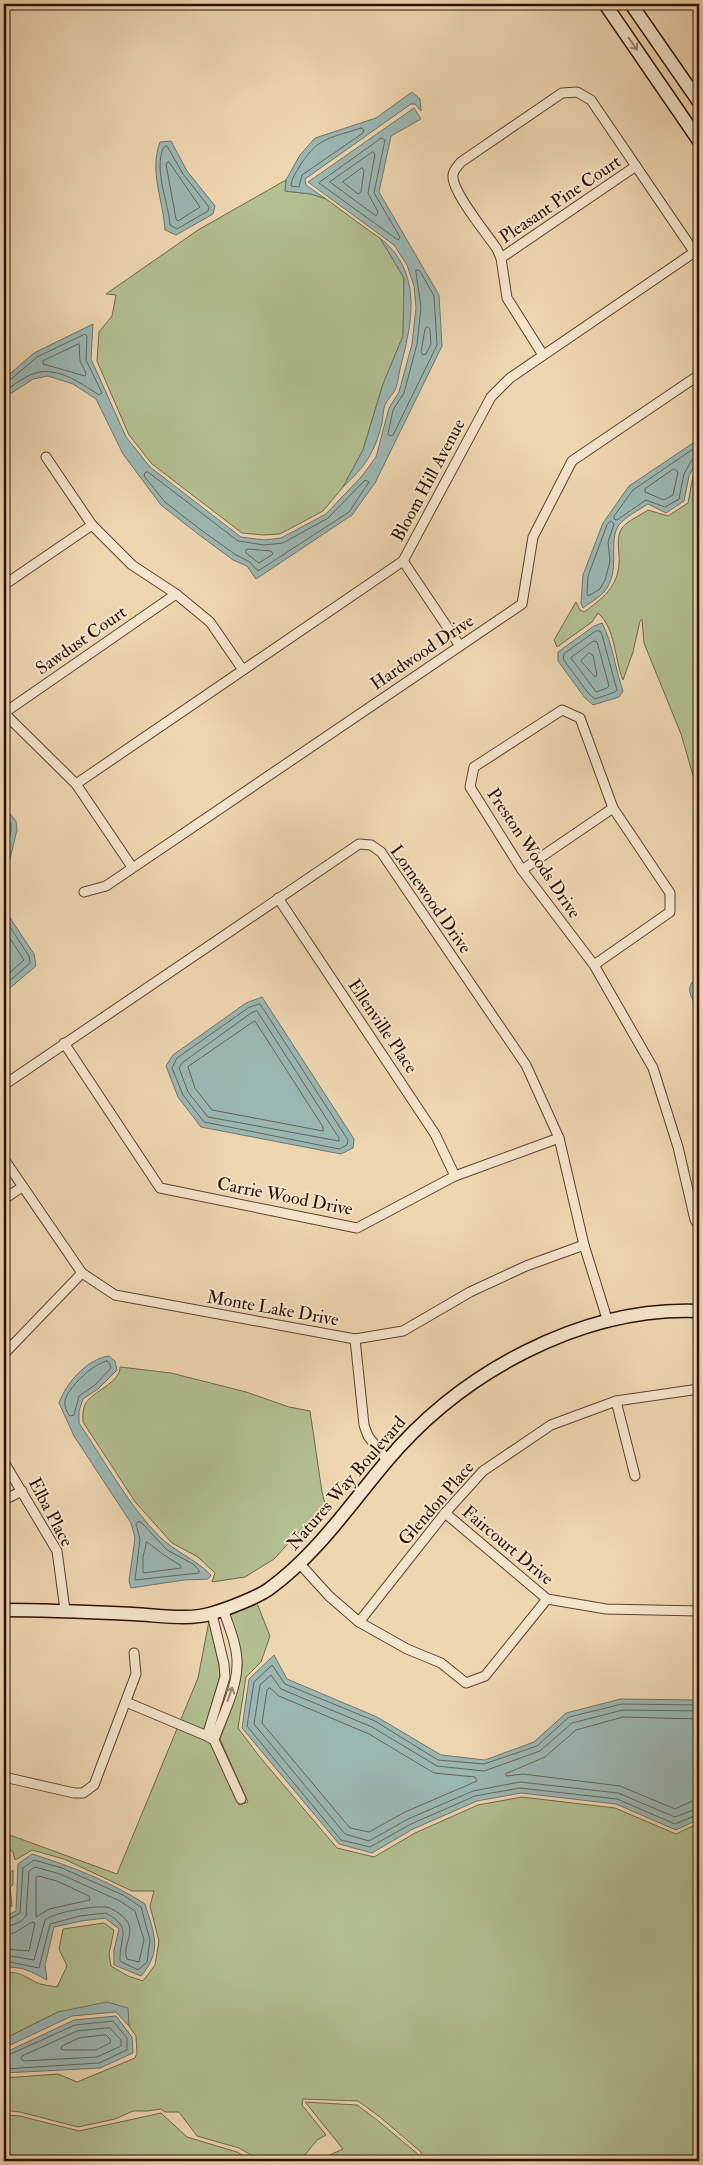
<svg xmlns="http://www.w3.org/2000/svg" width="703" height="2165" font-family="'IM FELL Double Pica',serif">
<rect width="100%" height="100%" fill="#eed6b1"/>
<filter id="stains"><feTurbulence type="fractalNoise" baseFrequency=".004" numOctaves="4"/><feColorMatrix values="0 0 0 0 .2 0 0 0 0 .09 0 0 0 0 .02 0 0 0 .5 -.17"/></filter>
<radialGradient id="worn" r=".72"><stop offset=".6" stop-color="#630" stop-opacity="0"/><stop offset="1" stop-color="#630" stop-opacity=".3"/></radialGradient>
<g fill="#b2bf91" stroke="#6f6849">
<polygon points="286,180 285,191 311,194 326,199 371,232 380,238 404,278 403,336 383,384 363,450 343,487 323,511 280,534 264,535 242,533 152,464 129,435 97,361 99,332 112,316 116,295 106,294 198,230"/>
<path d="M699 466V796L681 734 644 643 642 619 640 621 633 652 623 680C614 658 616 629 598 613L592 622 557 647 554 640 576 602 580 610 584 612C602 599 618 587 619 563 620 551 615 539 622 528 627 521 641 515 648 510L668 516 688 503 693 476Z"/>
<path d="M120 1367 171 1373 246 1392 289 1407 310 1411 322 1492 325 1504 274 1559 245 1577 212 1582 215 1573 198 1557 172 1543 136 1503 83 1422C83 1416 82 1409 86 1403 92 1392 121 1382 120 1367Z"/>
<path d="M256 1601 270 1636 261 1662 246 1677 238 1728 259 1756 337 1848 374 1857 415 1833 478 1805 522 1797 615 1808 676 1834 699 1823V2161H422L421 2152 380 2117 358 2101 303 2099 302 2105 326 2135 317 2140 300 2161H261L239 2148 197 2136 179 2112H165L161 2109 148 2111H133L115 2119 78 2127 20 2112 4 2110V2078L58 2074 77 2082 135 2058 137 2053 136 2036 129 2026 127 2008 58 2012 4 2039V1974C19 1969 27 1979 40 1984 45 1985 51 1986 57 1987L67 1966 59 1949 63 1929 104 1923 114 1930 109 1954 111 1966 128 1976 143 1981 155 1965 159 1941 150 1906 154 1891H132L64 1859 32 1850 15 1860 13 1852 4 1845V1833L117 1874 198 1678 209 1621 219 1665 220 1676 203 1733 206 1740 213 1746 239 1805 248 1802 220 1739C227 1718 242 1687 242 1665 242 1647 235 1630 229 1612Z"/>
<polygon points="13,1870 13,1885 10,1887 12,1906 4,1908 4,1878"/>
<polygon points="305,2102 357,2105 377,2120 419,2155 418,2161 316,2161 343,2149"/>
<polygon points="161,2113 187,2137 237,2152 253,2161 4,2161 4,2115 20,2116 79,2131"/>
</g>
<g fill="#9bb7b3" stroke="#6f746c">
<polygon points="412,92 420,99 421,111 415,104 411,104 305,179 306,185 326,199 311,194 285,191 286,180 300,155 315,138 376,118"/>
<polygon points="414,108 421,119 391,136 379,192 439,295 442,346 375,483 352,515 256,579 247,566 233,560 198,534 161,505 123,454 96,399 73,384 48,376 33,379 4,398 4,379 34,353 93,324 91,359 126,437 150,467 241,537 264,540 281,538 326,514 362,476 376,457 389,408 399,392 412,344 416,308 414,286 407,265 394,245 308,182"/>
<path d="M171 141 187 171 215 206 213 214 176 235 165 230C163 199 149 172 160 142Z"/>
<path d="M380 238C422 272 413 319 401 365 399 373 398 381 396 388 393 395 386 400 384 408 383 413 383 418 382 423 375 452 365 467 343 487L363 450 383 384 403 336 404 278Z"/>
<path d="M699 439V457L689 476 684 501 666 513 648 504C639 510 625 517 619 525 607 541 622 571 604 592 599 598 589 603 583 608L581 603 583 575 603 523 629 486Z"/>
<path d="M602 623C613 644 615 669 623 691L619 697 593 705 585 698 558 661V652L594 626Z"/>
<polygon points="4,807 16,821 17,830 4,884"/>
<polygon points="4,909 34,954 36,966 4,993"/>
<path d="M699 976V1013C692 996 682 988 699 976Z"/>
<polygon points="262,997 354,1139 353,1148 341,1154 201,1127 178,1097 166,1066 173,1055 246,1003"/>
<path d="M109 1356 115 1361 117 1370 98 1389 83 1399 79 1411V1423C104 1460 129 1506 159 1536 175 1552 194 1558 211 1575L208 1579 184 1580 131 1588 129 1581 135 1538 131 1523 74 1436 59 1403C66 1383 87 1359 109 1356Z"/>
<polygon points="274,1655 287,1679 377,1717 441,1755 485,1760 534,1742 566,1713 621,1699 699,1700 699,1819 676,1830 616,1804 521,1793 477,1801 413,1829 372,1853 339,1844 242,1728 249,1679"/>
<path d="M32 1854C71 1866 111 1882 145 1904 154 1934 163 1950 141 1976L114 1965V1950L119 1929 105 1918 81 1921 54 1927 45 1965 47 1980C34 1973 19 1964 4 1969V1917L16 1911 18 1864Z"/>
<polygon points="107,2002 128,2008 129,2026 116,2012 72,2016 4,2048 4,2039 58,2012"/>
<polygon points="116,2016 132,2037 133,2053 100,2068 4,2073 4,2053 74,2020"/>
</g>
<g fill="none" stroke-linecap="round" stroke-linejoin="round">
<g stroke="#64645a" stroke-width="1">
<path d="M361 128 364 130 363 133 302 175 299 187 291 186C291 180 295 174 298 169 317 137 328 139 361 128Z"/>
<polygon points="382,138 385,140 374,193 400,237 398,240 319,183"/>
<path d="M167 146 183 174 209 207 208 211 177 229 170 225C168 200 154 172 163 148Z"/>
<polygon points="373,152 375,154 368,193 378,212 376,216 330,182"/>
<polygon points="169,162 200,207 178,221 176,219 166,164"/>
<polygon points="362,168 364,171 361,192 358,194 343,182"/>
<polygon points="416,270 420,271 434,296 437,345 393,435 390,436 388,434 393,410 404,393 417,344 421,308"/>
<polygon points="428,327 430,329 431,344 426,354 423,355 421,352 425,329"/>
<polygon points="79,344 80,361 86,373 85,376 43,364 43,361"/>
<path d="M4 382 9 381 37 357 85 334 87 336 86 360 102 393 99 395C79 382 55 364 30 375 21 379 12 386 4 392"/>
<polyline points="699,445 633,490 614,516 614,519 617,520 646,500 665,507 679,499 684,474 693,458 699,455"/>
<polygon points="674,469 678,472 673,495 664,500 645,492 645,489"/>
<polygon points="148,472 238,541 264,545 283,543 328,518 365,480 369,482 349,512 258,571 250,562 236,555 201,530 165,502 144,476 145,473"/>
<polygon points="611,521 614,524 608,542 610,561 605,580 600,589 588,596 587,594 588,576 607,525"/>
<polygon points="249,549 271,551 273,554 259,563 246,553 246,550"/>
<polygon points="596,631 600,631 602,635 617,690 615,692 595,699 589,694 563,659 564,654"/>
<polygon points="594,641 597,642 609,686 607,688 596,692 571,658"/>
<polygon points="589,653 593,655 597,675 595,677 581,661"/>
<polyline points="4,815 11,823 11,830 4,862"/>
<polyline points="4,918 29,956 30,963 4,986"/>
<polyline points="4,929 24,960 4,978"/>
<polygon points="260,1004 348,1140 347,1145 339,1149 204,1122 183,1095 172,1068 177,1058 248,1008"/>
<polygon points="257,1011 339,1138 339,1141 208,1117 188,1092 179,1068 182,1063 251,1013"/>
<polygon points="255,1021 323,1127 323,1131 212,1110 195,1088 188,1067"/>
<path d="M107 1361 110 1364 111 1368 95 1385 79 1396 74 1415 70 1416C67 1412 64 1407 65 1401 67 1388 94 1363 107 1361Z"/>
<polygon points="138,1522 141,1522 167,1550 193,1564 199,1570 199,1573 135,1580 140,1539 136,1524"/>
<polygon points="147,1542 164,1555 180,1565 181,1568 143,1573 143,1557"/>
<polygon points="270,1688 279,1696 369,1734 434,1773 475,1777 477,1781 405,1812 369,1832 350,1828 262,1723 267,1690"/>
<polyline points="699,1705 622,1704 569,1717 537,1746 484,1764 438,1760 375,1721 285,1684 272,1665 254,1682 247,1726 341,1840 370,1847 411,1824 475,1796 520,1788 617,1799 675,1824 699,1814"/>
<polyline points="699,1711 623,1710 572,1723 540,1751 484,1771 437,1766 372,1727 281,1689 271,1675 260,1685 254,1724 345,1834 369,1841 408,1819 473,1791 520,1782 618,1793 675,1817 699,1808"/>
<polyline points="699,1719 623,1717 576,1730 545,1757 505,1774 507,1776 523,1774 620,1786 675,1809 692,1801 699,1801"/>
<polygon points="38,1876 57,1881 89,1896 90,1900 49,1909 36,1917 36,1878"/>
<path d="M4 1922 20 1913 23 1868 34 1860 62 1868 123 1895 141 1907 150 1940 147 1962 138 1970 120 1961C119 1936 134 1929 106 1913L80 1916 50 1924 39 1968 10 1962 4 1964"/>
<path d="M4 1928 20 1922 26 1916 29 1871 35 1867 60 1874 120 1901 135 1911 144 1940 139 1962 127 1959C122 1948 133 1936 129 1925 127 1918 112 1907 105 1907 92 1906 55 1912 45 1920L34 1960 11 1956 4 1957"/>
<polyline points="4,1935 14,1933 32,1922 35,1923 29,1951 4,1949"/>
<polygon points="110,2028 121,2040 121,2046 97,2057 24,2061 21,2059 22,2056 77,2031"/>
<polygon points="106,2035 111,2040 110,2043 96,2050 64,2050 61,2049 62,2046 79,2038"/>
<polyline points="4,2057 75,2025 113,2021 127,2038 127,2050 99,2063 4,2069"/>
</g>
<defs>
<g id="street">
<polyline points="501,258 636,166"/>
<path d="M543 355 507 298 501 258 497 249C487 234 451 191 453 175 454 169 458 166 461 162L562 93 577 92 591 100 699 259"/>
<polyline points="46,457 92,525 132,565 176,594 210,622 243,670"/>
<polyline points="403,561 460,646"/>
<polyline points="4,585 92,525"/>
<polyline points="4,713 176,594"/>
<polyline points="4,713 76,784 132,867"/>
<polyline points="76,784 403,561 491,397 510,378 699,249"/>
<polyline points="522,870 613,808"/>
<polyline points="84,892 106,886 522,604 533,537 572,461 699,375"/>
<polyline points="278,898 435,1134 455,1176"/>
<polyline points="594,965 670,912 670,893 613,808 580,718 562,710 474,767 470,787 522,870 594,965 653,1068 678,1147 695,1220 699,1226"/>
<polyline points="64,1043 160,1188 357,1228 455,1176 559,1138"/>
<polyline points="4,1085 359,844 371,845 381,852 526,1065 559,1138 584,1245 608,1322"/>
<polyline points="4,1159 82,1273 115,1295 355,1339 403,1331 470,1292 526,1266 584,1245"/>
<polyline points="4,1199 22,1187"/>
<polyline points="355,1339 364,1425 368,1436 387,1460"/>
<polyline points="4,1354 82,1273"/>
<polyline points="616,1401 635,1476"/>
<polyline points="4,1462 57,1551 65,1610"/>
<polyline points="4,1500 22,1491"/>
<polyline points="445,1513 547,1599 606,1609 699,1611"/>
<polyline points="300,1564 329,1596 359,1622 407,1649 441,1663 466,1683 485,1676 547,1599"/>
<polyline points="359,1622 445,1513 483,1471 551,1425 616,1401 699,1389"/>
<polyline points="126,1702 207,1736 214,1740 241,1799"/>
<polyline points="207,1736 225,1677 224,1664 212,1614"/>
<path d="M214 1740C222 1717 236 1691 237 1666 238 1647 229 1627 223 1609"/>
<polyline points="4,1777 74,1793 83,1793 94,1785 136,1674 134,1653"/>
</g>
<g id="secondary">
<polyline points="605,4 699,141"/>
<polyline points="631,4 699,102"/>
<path d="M4 1610C47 1610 90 1612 133 1614 158 1615 189 1621 213 1613 227 1609 258 1597 269 1589 316 1555 349 1506 386 1462 460 1373 582 1306 699 1311"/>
</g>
</defs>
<use href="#street" stroke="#5c422d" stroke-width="11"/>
<use href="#secondary" stroke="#2c1001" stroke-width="15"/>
<use href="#street" stroke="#f4e4cc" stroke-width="9"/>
<use href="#secondary" stroke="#f4e4cc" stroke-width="12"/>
</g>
<defs><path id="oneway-shaft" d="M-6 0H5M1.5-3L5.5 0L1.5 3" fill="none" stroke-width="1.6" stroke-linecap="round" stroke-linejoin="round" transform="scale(1.25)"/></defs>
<g stroke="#9a8571">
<use href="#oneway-shaft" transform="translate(633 44) rotate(55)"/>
<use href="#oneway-shaft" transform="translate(230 1694) rotate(-71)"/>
</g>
<g text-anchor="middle" stroke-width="4" stroke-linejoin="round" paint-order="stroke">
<g font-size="18" fill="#2c1001" stroke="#f4e4cc">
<text transform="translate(560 199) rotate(-34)" y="6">Pleasant Pine Court</text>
<text transform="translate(428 480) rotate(-62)" y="6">Bloom Hill Avenue</text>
<text transform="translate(81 640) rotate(-35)" y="6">Sawdust Court</text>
<text transform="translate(422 652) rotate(-34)" y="6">Hardwood Drive</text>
<text transform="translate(534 853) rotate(56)" y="6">Preston Woods Drive</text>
<text transform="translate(431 899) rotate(55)" y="6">Lornewood Drive</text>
<text transform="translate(383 1026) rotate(56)" y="6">Ellenville Place</text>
<text transform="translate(285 1196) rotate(11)" y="6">Carrie Wood Drive</text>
<text transform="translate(273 1308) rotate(10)" y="6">Monte Lake Drive</text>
<text transform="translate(346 1483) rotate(-49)" y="6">Natures Way Boulevard</text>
<text transform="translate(436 1503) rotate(-49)" y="6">Glendon Place</text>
<text transform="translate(51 1512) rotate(62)" y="6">Elba Place</text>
<text transform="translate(508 1545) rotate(40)" y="6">Faircourt Drive</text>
</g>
</g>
<rect width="703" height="2165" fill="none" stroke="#eed6b1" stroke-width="20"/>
<rect x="5" y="5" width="693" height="2155" fill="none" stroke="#2c1001" stroke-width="2.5"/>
<rect x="10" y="10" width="683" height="2145" fill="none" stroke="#2c1001"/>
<rect width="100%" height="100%" filter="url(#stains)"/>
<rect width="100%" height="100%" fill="url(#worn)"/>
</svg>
